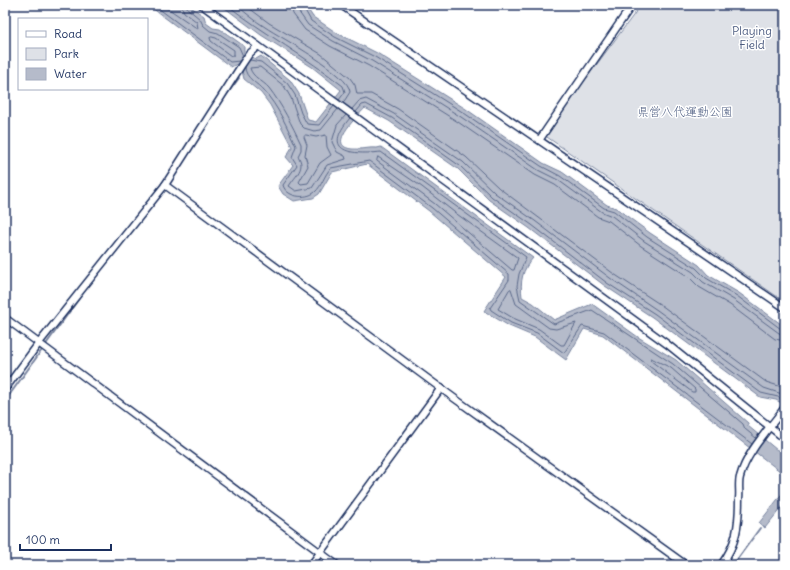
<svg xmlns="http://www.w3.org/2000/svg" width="790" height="570" font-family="Delius,'Klee One',sans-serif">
<rect width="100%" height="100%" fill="#fff"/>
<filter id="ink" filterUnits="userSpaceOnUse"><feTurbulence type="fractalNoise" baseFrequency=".025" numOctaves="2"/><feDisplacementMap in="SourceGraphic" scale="8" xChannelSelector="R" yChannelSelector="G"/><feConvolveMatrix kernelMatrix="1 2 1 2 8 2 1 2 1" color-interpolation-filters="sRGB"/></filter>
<g filter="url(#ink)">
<polygon fill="#dee1e7" stroke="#7c88a2" points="641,5 785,5 785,302 544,135"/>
<g fill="#b5bbca" stroke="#77839f">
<path d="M148 5H188L204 16 206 23 213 28 220 29 244 46V53L256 59 261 56 290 80 299 94 308 120 316 122 341 90 312 67 261 35 221 5H305L313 17 337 33 377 53 466 109 543 163 562 172 607 205 616 208 650 233 699 265 708 275 739 293 785 327V405L776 400 760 397 652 317 605 286 529 228 489 200 458 169 389 121 365 108C358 116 325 146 352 149 361 150 369 147 377 148L381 147 533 258C522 270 520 281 522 297L533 303 554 320 592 304 638 337 676 360 748 423V426L777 450H780L785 453V475L603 335 584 329 566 360 535 337 509 326 484 311 506 277 429 211 367 164 332 172 319 194 313 198 294 201 283 194 278 186 293 165 286 157 292 147 270 105 261 93 244 79 241 67 237 64 231 67Z"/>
<polygon points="785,490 785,503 765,528 759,523"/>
</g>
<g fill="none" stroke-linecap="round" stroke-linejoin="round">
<g stroke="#596789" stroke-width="1">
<polyline points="154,5 230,62 240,61"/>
<polyline points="163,5 198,29 197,22 184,12 181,5"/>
<polyline points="186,5 188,9 200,19 203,25 210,31 218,33 239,47 243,56"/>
<path d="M227 5C265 34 306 57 343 86L345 92 339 100"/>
<path d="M236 5C245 12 255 21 265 27 281 38 350 74 350 92L343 103"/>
<polyline points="245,5 269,23 321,54 350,78 355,85 357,94 371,94 398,109 466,157 499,188 614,274 661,305 766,382 785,388"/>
<polyline points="291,5 293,14 305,30 330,46 369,66 458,122 535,175 555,185 598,217 609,221 641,246 689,277 699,287 730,305 775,339 785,341"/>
<polyline points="297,5 298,11 308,25 333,41 372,61 461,117 538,170 558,180 602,212 612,216 644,241 693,272 703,282 734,300 779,333 785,335"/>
<polyline points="302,5 311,21 335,37 375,57 464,113 541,166 560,176 604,208 614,211 647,237 696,268 706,278 737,296 781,329 785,330"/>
<polygon points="212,37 216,38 234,50 234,55 231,56 211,41 210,38"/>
<polyline points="250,60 261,62 287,83 295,95 301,113 307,124 319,125 334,106"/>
<path d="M245 67C245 79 258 83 264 91 278 106 287 127 296 146L292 157 297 165 283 185C286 197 306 200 315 192 322 186 324 175 331 168L369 161 432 208 509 274V280L490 308 491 310 511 323 537 333 564 353 582 326 604 332 752 444"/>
<path d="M338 109 321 130 314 131 304 128 300 124 291 98 284 86 260 67 250 68C252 77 263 81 269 88 282 105 292 125 301 144V150L298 156C306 168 296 175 289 186L296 191 312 188 327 165 346 159 345 156 337 152 332 142 337 125 346 115"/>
<polyline points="352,109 359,101 366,99 394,114 463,162 495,193 535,221 610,278 657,310 764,388 785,395"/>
<polyline points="356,112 362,105 366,104 392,118 460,166 492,197 532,225 607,283 655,314 761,393 778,397 785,401"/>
<path d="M350 118C320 153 353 155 381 152L526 257 519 274 517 286 520 300 554 324 592 310 673 364 743 424 745 429 756 438"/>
<polygon points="306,135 316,137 326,135 327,147 331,155 320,163 308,183 301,184 299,182 308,166 305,155 307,145 304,137"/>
<polygon points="378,157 422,187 454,212 518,258 514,270 512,270 435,204 377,161"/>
<polygon points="511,289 516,304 549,328 556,329 576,323 564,345 561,345 539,329 513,318 498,309 509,290"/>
<polygon points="651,358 671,368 695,389 695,392 692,392 651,361"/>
</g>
<g stroke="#77839f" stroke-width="2">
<polyline points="222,101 239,78"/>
<polyline points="157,190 166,178"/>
<polyline points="5,401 83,293"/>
<polyline points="733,565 760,528"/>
<polyline points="780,565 785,558"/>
</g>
<defs>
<g id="minor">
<polyline points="202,5 667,344 785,439"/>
<polyline points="341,5 785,308"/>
<polyline points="540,139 632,5"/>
<polyline points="165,185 454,398 686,565"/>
<polyline points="5,318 337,565"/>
<polyline points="5,389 39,343 165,185 241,66 249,54 258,46"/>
<polyline points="311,565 441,388"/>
<path d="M721 565C737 544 739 524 739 498 740 492 738 483 740 477 747 451 770 428 785 407"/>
</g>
</defs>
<use href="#minor" stroke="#1b2f5e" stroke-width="9"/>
<use href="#minor" stroke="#fff" stroke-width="6"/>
</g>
</g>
<g text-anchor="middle" stroke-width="3" stroke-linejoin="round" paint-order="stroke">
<g font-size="12" fill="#4c5c80" stroke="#fff">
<text x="752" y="35">Playing<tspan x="752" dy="14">Field</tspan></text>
<text x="685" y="116">県営八代運動公園</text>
</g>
</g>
<rect width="790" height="570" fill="none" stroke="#fff" stroke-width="20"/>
<rect x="10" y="10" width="770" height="550" fill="none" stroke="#1b2f5e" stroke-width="1.5" filter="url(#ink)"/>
<rect x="18" y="18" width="130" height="72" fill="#ffffff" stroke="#a4acbf"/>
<rect x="26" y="31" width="20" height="6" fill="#ffffff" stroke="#a4acbf"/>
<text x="54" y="38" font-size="12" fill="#1b2f5e">Road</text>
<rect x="26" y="48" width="20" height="12" fill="#dee1e7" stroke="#a4acbf"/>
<text x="54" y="58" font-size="12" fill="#1b2f5e">Park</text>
<rect x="26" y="68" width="20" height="12" fill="#b5bbca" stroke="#a4acbf"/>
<text x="54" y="78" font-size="12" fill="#1b2f5e">Water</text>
<path d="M20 544v6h91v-6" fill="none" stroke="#1b2f5e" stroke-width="2"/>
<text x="26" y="544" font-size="12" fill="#1b2f5e" stroke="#ffffff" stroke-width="3" paint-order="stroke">100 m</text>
</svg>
